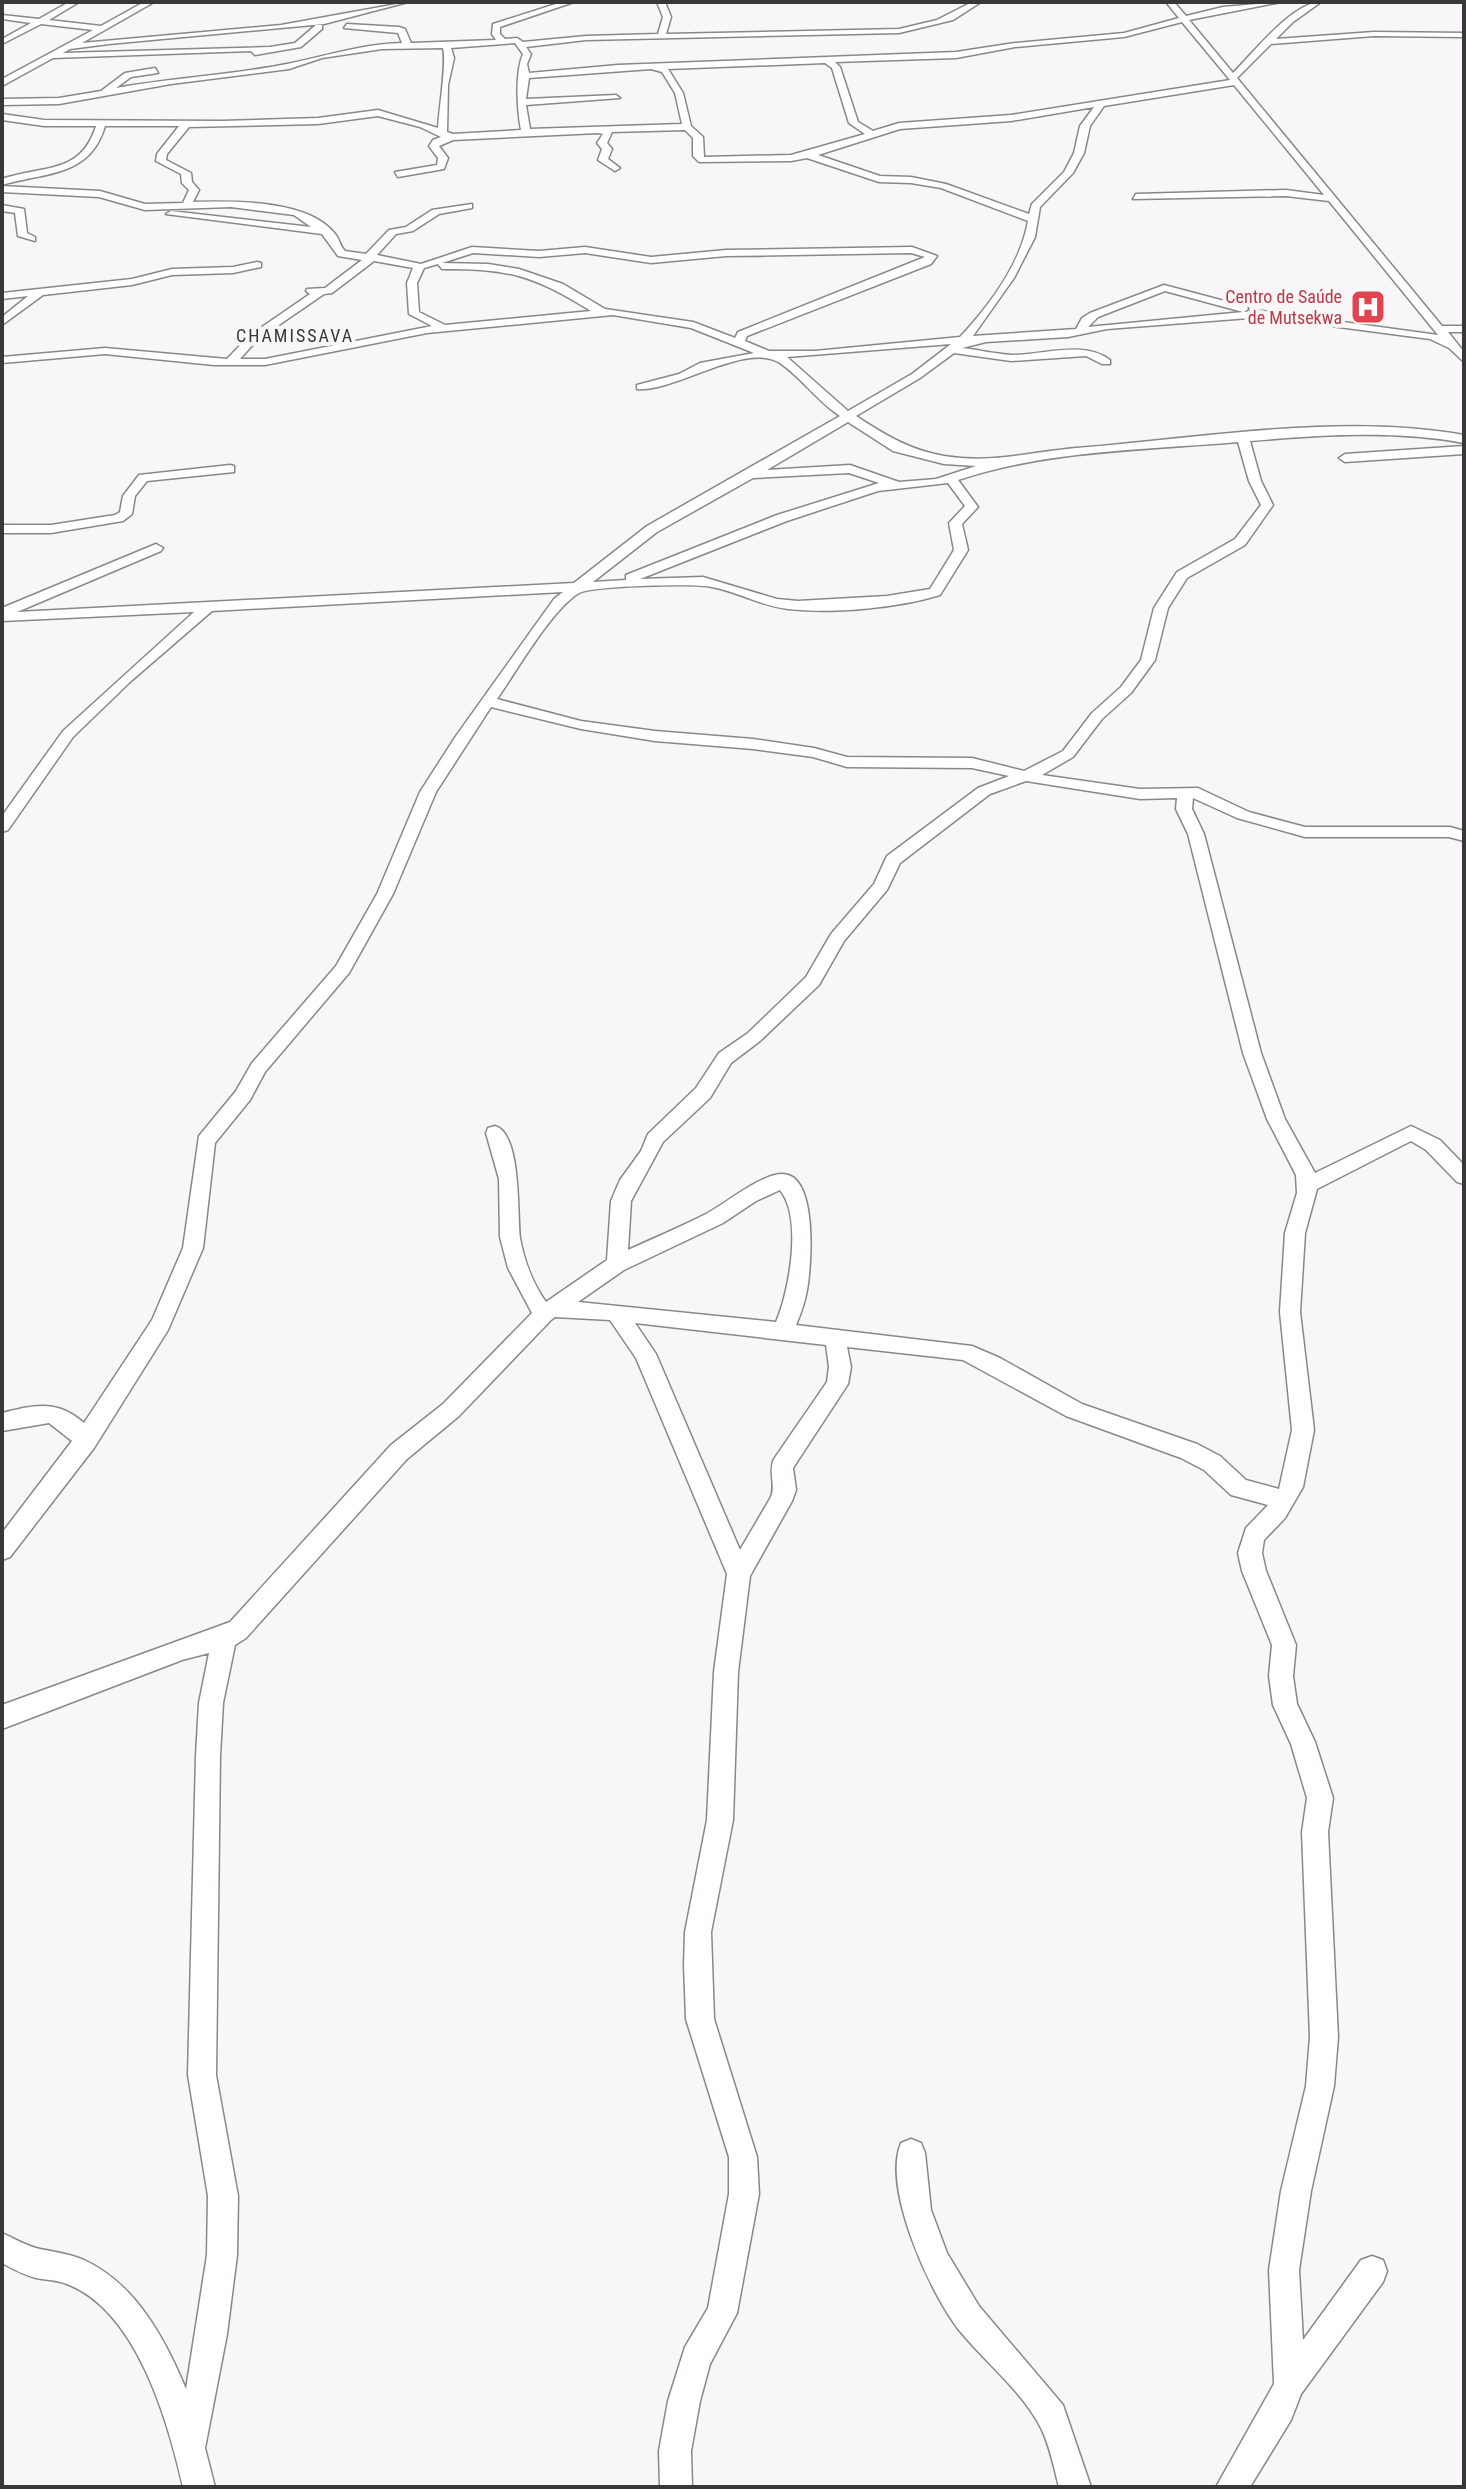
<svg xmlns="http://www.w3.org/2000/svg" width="1466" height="2489" font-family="'Roboto Condensed',sans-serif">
<rect width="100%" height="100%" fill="#f9f6f9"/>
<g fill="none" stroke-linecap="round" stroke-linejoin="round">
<defs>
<g id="minor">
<polygon points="69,2 79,2 49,20 101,26 144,2 154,2 82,43 281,25 408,2 324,24 109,44 70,49 63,53 270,47 295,43 316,25 322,25 322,29 301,47 255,55 251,51 53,58 2,86 2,79 93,30 41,24 2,44 2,39 31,23 2,19 2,15 39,19"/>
<path d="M562 2H574L500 27V34L505 39 517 38 523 42 586 36 658 34 663 17 657 2H665L671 17 666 34 899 29 937 20 972 2H981L953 20 899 33 586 40 526 47 531 54 527 64 529 73 618 65 956 52 1015 43 1124 33 1179 18 1166 2H1174L1186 16 1223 7 1281 2 1189 20 1233 73C1253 53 1293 2 1321 2L1293 22 1276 39 1374 32 1464 33V37L1374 36 1271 44 1237 78 1442 326H1464V332H1448L1464 352V362L1449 348 1430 339 1262 317 1107 329 1068 337 986 342 962 348C979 350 996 354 1012 355 1043 355 1084 340 1110 360V364H1102L1086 356 1011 361 954 353 920 378 856 416C885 435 910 450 944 456 993 464 1029 452 1076 448 1200 438 1342 413 1464 435V443C1394 430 1321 435 1250 441L1261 481 1273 505 1245 545 1187 578 1168 608 1155 660 1131 693 1102 719 1073 757 1042 775 1140 789 1198 788 1249 812 1305 827H1450L1464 831V841L1449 837H1305L1237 818 1193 798 1192 809 1204 834 1261 1053 1285 1119 1315 1173 1411 1126 1440 1140 1464 1165V1184L1457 1182 1426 1150 1411 1141 1317 1189 1305 1233 1300 1312 1314 1430 1303 1487 1285 1518 1264 1540 1262 1553 1266 1571 1296 1645 1293 1676 1297 1704 1315 1742 1333 1798 1328 1832 1338 2037 1334 2086 1311 2191 1299 2270 1303 2340 1361 2260 1372 2256 1383 2260 1387 2271 1383 2282 1301 2394 1291 2420 1250 2487H1216L1274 2384 1269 2270 1281 2191 1306 2086 1310 2037 1302 1832 1307 1798 1291 1744 1273 1705 1269 1676 1272 1645 1242 1571 1238 1553 1246 1528 1268 1505 1231 1495 1204 1470 1181 1458 1066 1416 963 1360 847 1347 851 1367 848 1384 793 1468 796 1490 792 1501 750 1576 738 1672 733 1820 711 1932 714 2019 757 2157 759 2194 737 2313 710 2364 700 2401 691 2451 692 2487H660L659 2451 668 2401 685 2347 708 2308 729 2194V2157L686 2019 684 1965 685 1932 707 1820 714 1672 727 1574 636 1358 610 1320 555 1317 551 1320 459 1416 407 1459 246 1638 235 1645 223 1703 220 1756 216 2075 238 2196 237 2255 227 2334 205 2448 215 2487H183C168 2421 137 2311 67 2284 57 2280 46 2280 36 2278 24 2275 13 2269 2 2263V2233C13 2238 25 2245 36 2248 52 2252 68 2253 84 2260 136 2284 165 2339 186 2389L207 2255 208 2196 188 2075 196 1756 199 1703 209 1653 182 1660 2 1729V1705L230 1622 391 1445 443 1404 532 1313 508 1268 500 1237 499 1179 486 1133 488 1128 495 1126C522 1134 517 1215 520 1238 524 1260 533 1284 546 1302L607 1260 611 1201 620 1180 641 1151 648 1134 696 1088 719 1053 748 1033 806 977 831 934 874 884 887 856 978 788 1009 776 972 768 847 767 813 757 753 749 655 741 581 729 491 707 436 792 393 894 349 973 265 1072 250 1100 215 1143 203 1248 168 1330 94 1448 10 1557 2 1560V1533L72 1441 49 1423 2 1431V1413C34 1405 57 1399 84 1423L152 1320 183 1248 199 1136 236 1091 252 1063 336 966 377 894 420 792 456 736 554 599 563 592 212 611 131 681 73 737 8 830 2 832V816L63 731 194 612 2 621V608L156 544 163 548 161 551 17 612 574 583 647 526 840 416C818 402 802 378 780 363 746 341 674 393 637 389V385L679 374 700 363 754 353 691 328 613 315 427 333 265 365H214L105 354 2 363V357L105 348 227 359 249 336 310 294 306 291 307 289 325 288 362 260 338 256 322 234 166 214 171 211 311 227 294 215 231 207 145 210 99 197 2 192V186L100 191 145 204 183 203 189 190 182 183 181 174 156 161 157 154 179 126H105C90 177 46 172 2 185V179C43 165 81 175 96 126H44L2 120V114L44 120 222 121 318 118 378 110 438 128C439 109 447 61 443 48L382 49 322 58 289 69 171 84 59 104 2 105V99L59 98 101 91 125 73 155 68 158 73 131 77 116 88C172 78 231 75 287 64 326 56 362 44 402 43L398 33 344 28 347 24 399 27 405 29 411 43 496 40 492 34 493 24ZM1182 22 1230 80 1011 115 899 123 873 131 858 122 840 67 835 62 956 58 1015 47 1124 37ZM515 43 523 54C515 73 517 109 521 130L453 134 447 132 448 85 454 58 451 48ZM825 63 832 68 849 123 865 134 791 155 704 157 703 137 691 126 683 93 668 69ZM651 69 662 72 675 93 682 124 530 129 526 105 620 98 616 95 526 99 529 78ZM1234 85 1324 195 1286 190 1136 194 1133 199 1286 196 1329 201 1438 335 1262 311 1244 312 1248 309 1247 307 1164 285 1090 313 1082 318 1076 329 973 336 1014 278 1035 237 1040 207 1073 173 1084 153 1090 126 1104 106ZM1094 107 1080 126 1074 153 1064 172 1032 204 1029 214 946 184 911 177 880 176 818 155 900 129 1011 121ZM378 116 420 127 441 137 433 140 429 146 438 158 437 165 395 172 398 177 444 169 448 158 439 146 453 140 598 133 603 134 597 143 602 149 598 160 615 171 620 168 608 159 612 149 607 143 612 132 685 130 693 138V156L699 162 791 161 807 158 879 182 911 183 941 188 1028 221C1021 263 989 306 960 337L815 351H769L745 341 747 336 931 264 937 256 912 247 726 250 651 257 585 247 539 251 472 247 421 264 377 255 396 234 413 231 439 214 472 208V204L432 210 406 227 389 230 366 254 345 251C340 246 340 241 336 235 310 199 233 201 193 202L199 190 192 182 191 173 166 160 167 154 189 127 318 124ZM473 253 539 257 585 253 651 263 726 256 911 253 925 257 738 332 735 338 693 322 605 309 563 284 519 269 488 264 442 263ZM374 261 413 268 407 283 409 314 432 326 265 359H240L257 340 324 294 332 293ZM438 264 442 269C511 269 532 275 591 311L445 325 419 312 417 283 424 268ZM1165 291 1243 312 1088 327 1098 317ZM951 344 912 374 848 411 787 357ZM848 422 893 451 944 464 976 466 936 479 899 482 850 465 767 470ZM1238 442 1249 481 1261 505 1235 539 1177 572 1154 608 1141 660 1121 687 1092 713 1063 751 1024 771 972 758 847 757 814 748 753 739 655 731 581 721 497 699C516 672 552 609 579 593 591 586 695 583 712 587 738 592 762 606 788 609 832 614 898 608 940 595L968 550 962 524 978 507 958 480C1048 450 1145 450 1238 442ZM849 473 879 483 777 515 626 575V580L593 582 657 532 753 478ZM948 483 965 506 949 523 954 550 930 589 887 596 798 601 777 599 703 577 640 579 787 521 878 491ZM1026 781 1140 799 1177 798 1176 809 1188 834 1243 1053 1267 1119 1296 1175 1297 1193 1285 1233 1280 1312 1292 1430 1279 1489 1246 1480 1220 1456 1197 1444 1082 1404 1000 1358 972 1346 796 1325C801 1313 805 1302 807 1290 811 1268 819 1172 781 1174 760 1175 725 1204 706 1214 680 1227 654 1238 628 1250L631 1201 663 1142 710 1098 731 1063 760 1041 819 985 844 941 887 890 900 863 990 794ZM780 1190C803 1218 789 1292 776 1322L578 1302 624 1270 723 1223 756 1201ZM635 1323 826 1345 829 1367 827 1382 774 1459C768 1472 776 1485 771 1497L740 1550 656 1354Z"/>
<polygon points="2,205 24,209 27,233 35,237 35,241 18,236 15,213 2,211"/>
<polygon points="257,262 261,263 261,267 233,273 172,275 132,285 43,295 2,325 2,317 28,296 2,299 2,293 132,279 172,269 233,267"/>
<polygon points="1464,446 1464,454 1345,462 1339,458 1345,454"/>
<polygon points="230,465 234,466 234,472 147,481 135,496 132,514 123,521 51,533 2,533 2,525 51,525 115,515 120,512 123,496 139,475"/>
<path d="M911 2139 921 2143 925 2153 931 2210 947 2253 979 2306 1063 2405 1091 2487H1059C1054 2468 1050 2446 1041 2428 1022 2391 985 2362 959 2330 930 2293 882 2188 901 2143Z"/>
</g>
</defs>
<use href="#minor" stroke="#8a878a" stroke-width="3"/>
<use href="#minor" fill="#fff" fill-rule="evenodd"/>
</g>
<defs>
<symbol id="hospital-square" viewBox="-11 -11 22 22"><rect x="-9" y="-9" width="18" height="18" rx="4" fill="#e0444e" stroke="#f9f6f9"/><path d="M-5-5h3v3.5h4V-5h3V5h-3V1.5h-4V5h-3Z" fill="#fff"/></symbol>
</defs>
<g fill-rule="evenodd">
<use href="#hospital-square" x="1348" y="287" width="40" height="40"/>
</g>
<g text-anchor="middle" stroke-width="8" stroke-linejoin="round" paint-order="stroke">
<g font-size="18" fill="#be3a42" stroke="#f9f6f9" text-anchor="end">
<text x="1342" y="303">Centro de Saúde<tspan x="1342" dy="21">de Mutsekwa</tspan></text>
</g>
<g font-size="18" letter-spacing="2" fill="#393839" stroke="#f9f6f9">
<text x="295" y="342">CHAMISSAVA</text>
</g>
</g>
<rect width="1466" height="2489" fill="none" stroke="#393839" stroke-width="8"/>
</svg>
